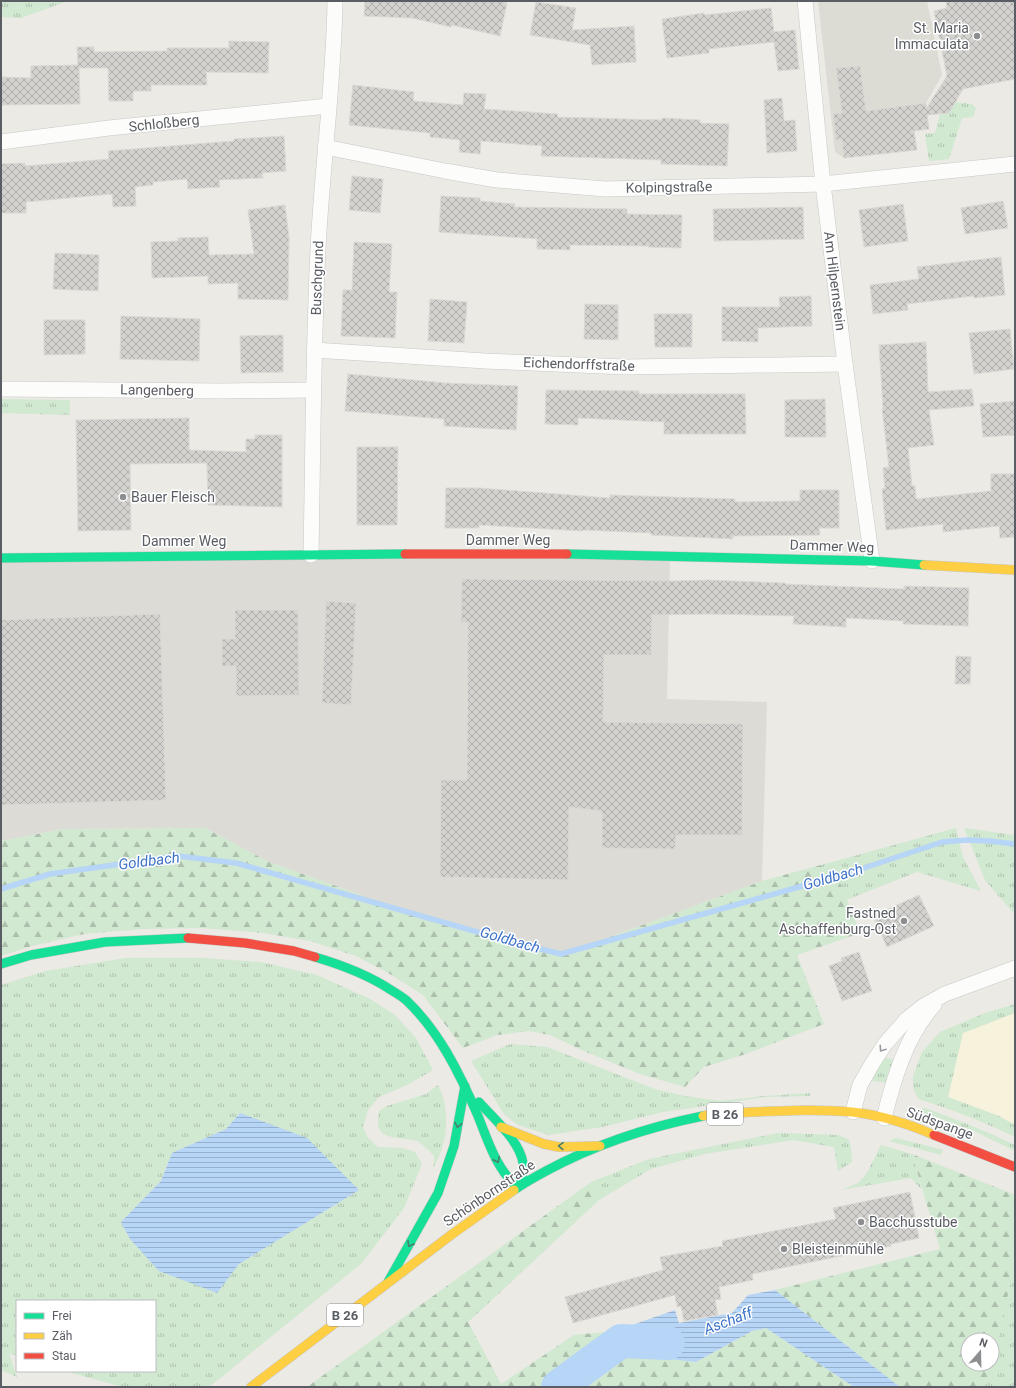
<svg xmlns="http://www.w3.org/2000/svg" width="1016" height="1388" font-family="Roboto,sans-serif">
<defs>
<pattern id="grass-tufts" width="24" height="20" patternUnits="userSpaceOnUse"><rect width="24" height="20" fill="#d1e8d1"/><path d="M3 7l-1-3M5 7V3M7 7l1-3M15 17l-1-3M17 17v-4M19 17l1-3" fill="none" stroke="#adbfad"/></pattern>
<pattern id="forest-firs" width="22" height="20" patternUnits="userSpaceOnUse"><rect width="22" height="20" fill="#d1e8d1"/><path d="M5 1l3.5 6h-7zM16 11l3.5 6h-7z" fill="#adbfad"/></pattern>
<pattern id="water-rules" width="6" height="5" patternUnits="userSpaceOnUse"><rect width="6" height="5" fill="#b6d5f7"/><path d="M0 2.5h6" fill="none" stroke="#97b0cc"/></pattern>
<pattern id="building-cross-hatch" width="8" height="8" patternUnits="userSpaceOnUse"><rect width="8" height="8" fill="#d3d2cf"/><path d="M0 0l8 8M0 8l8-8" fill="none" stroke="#aeaeac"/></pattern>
</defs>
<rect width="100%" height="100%" fill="#ebeae5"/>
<polygon fill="#f6f2dc" points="1015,1004 1015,1137 998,1129 943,1107 918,1099 913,1088 913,1076 922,1052 940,1032 985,1013"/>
<polygon fill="#dcdbd6" points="670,558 667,699 767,702 762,881 580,948 553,955 441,924 267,861 205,828 64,829 1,841 1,561"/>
<polygon fill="#dddcd4" points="818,1 927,1 942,75 926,103 929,129 914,131 917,150 844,158 835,152"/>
<g fill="url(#grass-tufts)" fill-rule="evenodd">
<polygon points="1,1 68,1 21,18 1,17"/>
<polygon points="955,102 972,104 976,108 973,117 962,118 949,159 929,161 925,134 935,133 940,114 949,113"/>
<polygon points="1,399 70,400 70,415 1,413"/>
<polygon points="956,828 963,857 981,891 917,872 846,900 839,880 821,865"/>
<polygon points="964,828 1015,835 1015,915 985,880"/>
<path d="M126 958H204L261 962 317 975 370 999 395 1015 416 1038 433 1070 407 1085 379 1097 368 1110 363 1127 368 1138 378 1147 403 1148 415 1152 422 1164 404 1208 362 1263 209 1387H123L64 1371H155V1301H17V1356L9 1353 17 1377 1 1370V985L45 971ZM240 1113 359 1190 239 1264 216 1293 130 1239 121 1222 161 1181 172 1153 226 1129Z"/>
<path d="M1015 1004V1013L963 1033 948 1097 999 1116 1015 1125V1137C984 1122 951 1109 918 1099L913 1088V1076L922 1052 940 1032 985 1013Z"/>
<polygon points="510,1044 547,1047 655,1089 685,1096 721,1101 765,1096 810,1093 810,1096 766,1097 663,1112 602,1127 549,1135 518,1125 504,1114 471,1061"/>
<polygon points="886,1058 892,1059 895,1064 889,1083 872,1081 883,1060"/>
<path d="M438 1085C451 1110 448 1145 433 1168L434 1156C429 1151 424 1145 417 1141 414 1140 409 1140 405 1139 383 1136 375 1135 379 1111L387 1106 426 1094Z"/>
<path d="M922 1108H925C956 1119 986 1131 1015 1145V1151L974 1131 922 1112Z"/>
<polygon points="778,1133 838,1135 848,1139 851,1146 852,1162 838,1171 834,1147 793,1140 705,1154 651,1169 599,1200 591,1182 649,1159"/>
<polygon points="896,1138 943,1150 941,1155 889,1141"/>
<polygon points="881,1145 912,1154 922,1190 911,1178 841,1190 858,1183 867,1173"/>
<polygon points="1015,1263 1015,1387 976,1387 989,1379"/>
</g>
<g fill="url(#forest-firs)" fill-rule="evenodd">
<polygon points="205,828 267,861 441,924 553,955 580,948 762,881 821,865 839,880 860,933 797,955 824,1024 746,1054 704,1067 685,1087 640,1074 586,1052 550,1035 529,1031 497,1035 463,1048 423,995 390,974 356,956 310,941 264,933 201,928 142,929 84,934 32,946 1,956 1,841 64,829"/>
<path d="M912 1154 1015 1195V1263L989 1379 976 1387H900L775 1290 940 1249ZM968 1340H992V1364H968Z"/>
<polygon points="591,1182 599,1200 468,1322 501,1384 574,1335 615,1331 629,1351 696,1362 752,1331 766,1328 854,1387 307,1387"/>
</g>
<g fill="url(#water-rules)">
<polygon points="240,1113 307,1138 359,1190 239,1264 217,1293 159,1271 130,1239 121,1222 161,1181 172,1153 226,1129"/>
<polygon points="775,1290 900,1387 854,1387 766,1328 752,1331 696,1362 661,1358 629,1351 615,1331 675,1310 679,1323 732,1313 748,1295"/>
</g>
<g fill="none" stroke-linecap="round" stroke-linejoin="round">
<polyline stroke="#b6d5f7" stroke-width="5.5" points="1,889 50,874 178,856 236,863 512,942 561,954 852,872 942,842 967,840 989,841 1015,844"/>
<polyline stroke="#b6d5f7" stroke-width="34" points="558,1387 621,1341 668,1343"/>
</g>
<g fill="url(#building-cross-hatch)" stroke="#dad9d4">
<polygon points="365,1 499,1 507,3 500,36 452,25 451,27 412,18 364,16"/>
<polygon points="946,1 1015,1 1015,79 963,89 949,113 927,115 929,129 914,131 917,150 844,158 842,139 836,140 833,114 842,113 836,68 860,66 866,111 926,103 926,109 947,76 934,11 947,8"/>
<polygon points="536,2 576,8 572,30 634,26 636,62 592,65 590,45 530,35"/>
<polygon points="771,8 774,32 795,30 799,69 778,71 774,42 709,49 709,53 667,58 662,19 704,13 704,15"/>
<polygon points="229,41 269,42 268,73 206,72 207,85 151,85 151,91 133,91 133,101 109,101 108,68 79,68 80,104 1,105 1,77 31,78 31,66 78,65 77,47 94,47 94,52 167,51 167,48 229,48"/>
<polygon points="353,85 414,92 413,101 463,105 464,93 486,94 484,109 558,114 557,117 662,120 662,118 700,120 700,123 729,124 727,166 661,164 661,160 541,156 542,146 481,141 480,154 459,152 460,140 430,137 430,133 349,125"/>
<polygon points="782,98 784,121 795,120 797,151 767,153 764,100"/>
<polygon points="284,136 286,171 262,173 263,178 219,180 220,187 188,189 187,179 153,182 153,185 135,187 136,206 113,207 112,194 26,202 26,213 1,213 1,164 25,163 25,166 109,159 108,151 234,141 234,139"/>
<polygon points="352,176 383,179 380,213 349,210"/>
<polygon points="441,196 480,198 480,201 515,204 514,207 627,209 627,214 682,215 681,248 648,247 648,246 570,245 570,250 537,249 537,239 439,232"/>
<polygon points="1003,201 1008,228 965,234 961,208"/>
<polygon points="903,204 908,241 864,247 859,210"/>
<polygon points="285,205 289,238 288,300 238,299 238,283 208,284 208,276 152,278 151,242 178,241 178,238 208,237 209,255 254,254 248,210"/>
<polygon points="803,207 804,239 714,241 713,209"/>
<polygon points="354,242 392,244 389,292 397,292 395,338 341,336 343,290 352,290"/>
<polygon points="55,253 99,255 98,291 53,289"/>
<polygon points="1001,257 1005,295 974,298 973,296 907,304 908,310 873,314 870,285 919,279 917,267"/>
<polygon points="811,296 812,326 758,328 758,342 722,341 722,307 780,307 779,297"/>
<polygon points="430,299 467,302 464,343 428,341"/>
<polygon points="585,304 618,305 618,340 584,339"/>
<polygon points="654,314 692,314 692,347 655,347"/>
<polygon points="121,316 200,319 199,361 120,359"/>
<polygon points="44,320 85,320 85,354 44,355"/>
<polygon points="1010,329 1014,369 974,374 969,333"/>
<polygon points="283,335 283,372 241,373 240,336"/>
<polygon points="926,342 928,392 972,389 974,406 929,410 934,445 908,448 912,486 915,486 916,499 991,491 991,474 1015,474 1015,537 1000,538 999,526 943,532 943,524 886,530 882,489 885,488 883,468 889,467 882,409 883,408 879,345"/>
<polygon points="348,374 446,383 518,386 516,430 444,426 444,419 345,411"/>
<polygon points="546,390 639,391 639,394 745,394 746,434 664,434 664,422 578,418 578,425 545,424"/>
<polygon points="825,399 826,437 785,437 785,400"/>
<polygon points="1015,401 1015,435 983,437 980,404"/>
<polygon points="189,418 189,450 246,452 246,439 255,439 255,435 282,435 282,507 208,505 207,463 130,464 131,530 78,531 76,420"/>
<polygon points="357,447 398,447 397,525 357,525"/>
<polygon points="446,488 479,488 610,498 610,495 735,499 735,502 800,501 800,490 839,490 839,528 819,528 820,535 733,536 733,539 651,535 651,533 583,530 583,531 479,525 479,528 445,528"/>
<polygon points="462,579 673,581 708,580 785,583 785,584 904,589 904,586 969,588 968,626 903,624 903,621 846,618 846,627 793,624 794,616 710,614 652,615 651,655 604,655 603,722 743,724 742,835 676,835 675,849 602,848 602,811 569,807 568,880 440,877 441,780 467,780 468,622 461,622"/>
<polygon points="326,601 356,603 351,705 322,703"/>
<polygon points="235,610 298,610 299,695 236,696 236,666 222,666 222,639 235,639"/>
<polygon points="160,614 166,800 1,805 1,620"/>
<polygon points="956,656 971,657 970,684 955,684"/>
<polygon points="919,895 934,926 887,947 873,916"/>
<polygon points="859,952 872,991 842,1001 829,966 842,961 841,958"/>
<polygon points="910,1192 919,1238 891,1244 891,1246 752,1274 753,1280 719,1287 721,1299 715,1300 718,1315 684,1321 681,1306 677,1307 675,1295 573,1323 565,1297 663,1270 660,1257 723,1246 722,1241 836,1219 833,1208"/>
</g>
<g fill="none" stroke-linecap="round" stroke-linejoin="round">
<defs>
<g id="street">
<polyline points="805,1 823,184 845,364 872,561"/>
<polyline points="1,142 109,128 328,106"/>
<polyline points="325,147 445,171 497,180 605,189 823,184 1015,164"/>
<polyline points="314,350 485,361 625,367 845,364"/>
<polyline points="1,389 221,391 313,390"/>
<path d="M311 555C313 453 313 351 318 249 322 166 334 84 335 1"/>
<polyline points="853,1112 860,1085 872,1064 885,1044 907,1019 922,1007 945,994 1015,968"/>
<path d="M884 1118C894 1078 906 1036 934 1005"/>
</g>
<g id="fast">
<polyline points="567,554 872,561 924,565"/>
<polyline points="1,558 405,554"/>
<path d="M315 957C342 965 367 974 391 990 396 993 401 996 406 1000 439 1031 460 1074 478 1116 488 1141 496 1168 517 1187"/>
<polyline points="1,964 31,955 105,942 188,938"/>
<path d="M479 1102C493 1118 520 1141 523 1163 524 1170 522 1178 521 1185"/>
<path d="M514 1190C524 1183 535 1177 546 1171 596 1144 648 1127 703 1116"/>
<polyline points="388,1282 438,1193 454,1146 465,1086"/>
</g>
<g id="slow">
<polyline points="924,565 1015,570"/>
<path d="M703 1116 711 1114C758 1112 805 1108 852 1112 880 1115 909 1124 934 1135"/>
<polyline points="501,1127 544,1144 559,1147 600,1146"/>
<polyline points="251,1387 451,1235 514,1190"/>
</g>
<g id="jam">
<polyline points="405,554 567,554"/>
<polyline points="188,938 245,943 294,951 315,957"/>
<polyline points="934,1135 1015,1167"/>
</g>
</defs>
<use href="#street" stroke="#c7c8c7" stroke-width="16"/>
<use href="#fast" stroke="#c6c6c6" stroke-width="10"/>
<use href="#slow" stroke="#c6c6c6" stroke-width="10"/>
<use href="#jam" stroke="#c6c6c6" stroke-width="10"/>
<use href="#street" stroke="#fcfcfb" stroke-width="15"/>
<use href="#fast" stroke="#16e098" stroke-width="9"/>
<use href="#slow" stroke="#ffcf43" stroke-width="9"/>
<use href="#jam" stroke="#f24e42" stroke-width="9"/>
</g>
<defs><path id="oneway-chevron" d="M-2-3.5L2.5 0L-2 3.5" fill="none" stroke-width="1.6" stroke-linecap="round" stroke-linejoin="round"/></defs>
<use stroke="#9b9da0" href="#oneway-chevron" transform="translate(882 1049) rotate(124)"/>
<g stroke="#497e70">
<use href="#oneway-chevron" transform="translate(458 1125) rotate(101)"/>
<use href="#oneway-chevron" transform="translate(561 1146) rotate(-178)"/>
<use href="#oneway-chevron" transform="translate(497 1160) rotate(64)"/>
<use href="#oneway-chevron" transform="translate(410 1244) rotate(119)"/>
</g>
<g fill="#8d8e90" stroke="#fff" stroke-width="1.5">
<circle cx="977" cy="36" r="4"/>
<circle cx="123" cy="497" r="4"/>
<circle cx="904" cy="921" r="4"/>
<circle cx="861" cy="1222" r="4"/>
<circle cx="784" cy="1249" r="4"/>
</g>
<g text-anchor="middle" stroke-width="3" stroke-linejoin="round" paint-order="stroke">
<g fill="#fff" stroke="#8c8e92" stroke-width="1">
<rect x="707" y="1103" width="36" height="22" rx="3"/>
<rect x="327" y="1304" width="36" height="22" rx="3"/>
</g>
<g font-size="13" font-weight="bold" fill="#5a5d63">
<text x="725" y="1119">B 26</text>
<text x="345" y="1320">B 26</text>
</g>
<g font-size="14" fill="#5a5d63" stroke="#fff" text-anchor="start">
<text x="969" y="33" text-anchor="end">St. Maria<tspan x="969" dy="16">Immaculata</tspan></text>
<text x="131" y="502">Bauer Fleisch</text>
<text x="896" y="918" text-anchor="end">Fastned<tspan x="896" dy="16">Aschaffenburg-Ost</tspan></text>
<text x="869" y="1227">Bacchusstube</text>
<text x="792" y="1254">Bleisteinmühle</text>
</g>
<g font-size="14" fill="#5a5d63" stroke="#fff">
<text transform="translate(164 123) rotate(-6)" y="5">Schloßberg</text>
<text transform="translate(669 187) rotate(-1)" y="5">Kolpingstraße</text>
<text transform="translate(317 278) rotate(-88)" y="5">Buschgrund</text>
<text transform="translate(835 281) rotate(83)" y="5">Am Hilpernstein</text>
<text transform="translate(579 364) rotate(2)" y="5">Eichendorffstraße</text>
<text transform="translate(157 390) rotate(1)" y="5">Langenberg</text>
<text x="508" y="545">Dammer Weg</text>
<text x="184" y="546">Dammer Weg</text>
<text transform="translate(832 546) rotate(2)" y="5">Dammer Weg</text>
<text transform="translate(940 1123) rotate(20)" y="5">Südspange</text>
<text transform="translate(489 1193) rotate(-34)" y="5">Schönbornstraße</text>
</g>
<g font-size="15" font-style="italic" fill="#3d73c8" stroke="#fff">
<text transform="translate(149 861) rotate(-7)" y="5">Goldbach</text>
<text transform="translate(833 877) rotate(-16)" y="5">Goldbach</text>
<text transform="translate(510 940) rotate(16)" y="5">Goldbach</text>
<text transform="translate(728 1321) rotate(-21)" y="5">Aschaff</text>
</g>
</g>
<rect width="1016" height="1388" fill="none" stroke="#5a5d63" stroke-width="4"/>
<rect x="16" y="1300" width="140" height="72" fill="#ffffff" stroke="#bdbec1"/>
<rect x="24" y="1313" width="20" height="6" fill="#16e098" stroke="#bdbec1"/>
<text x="52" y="1320" font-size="12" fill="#5a5d63">Frei</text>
<rect x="24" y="1333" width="20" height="6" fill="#ffcf43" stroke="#bdbec1"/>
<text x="52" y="1340" font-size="12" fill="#5a5d63">Zäh</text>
<rect x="24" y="1353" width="20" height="6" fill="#f24e42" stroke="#bdbec1"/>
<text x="52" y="1360" font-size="12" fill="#5a5d63">Stau</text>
<g transform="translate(980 1352) rotate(20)"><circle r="19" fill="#ffffff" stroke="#bdbec1"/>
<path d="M0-3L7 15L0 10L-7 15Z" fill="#8d8e90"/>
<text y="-6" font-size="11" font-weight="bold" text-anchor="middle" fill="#5a5d63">N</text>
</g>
</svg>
